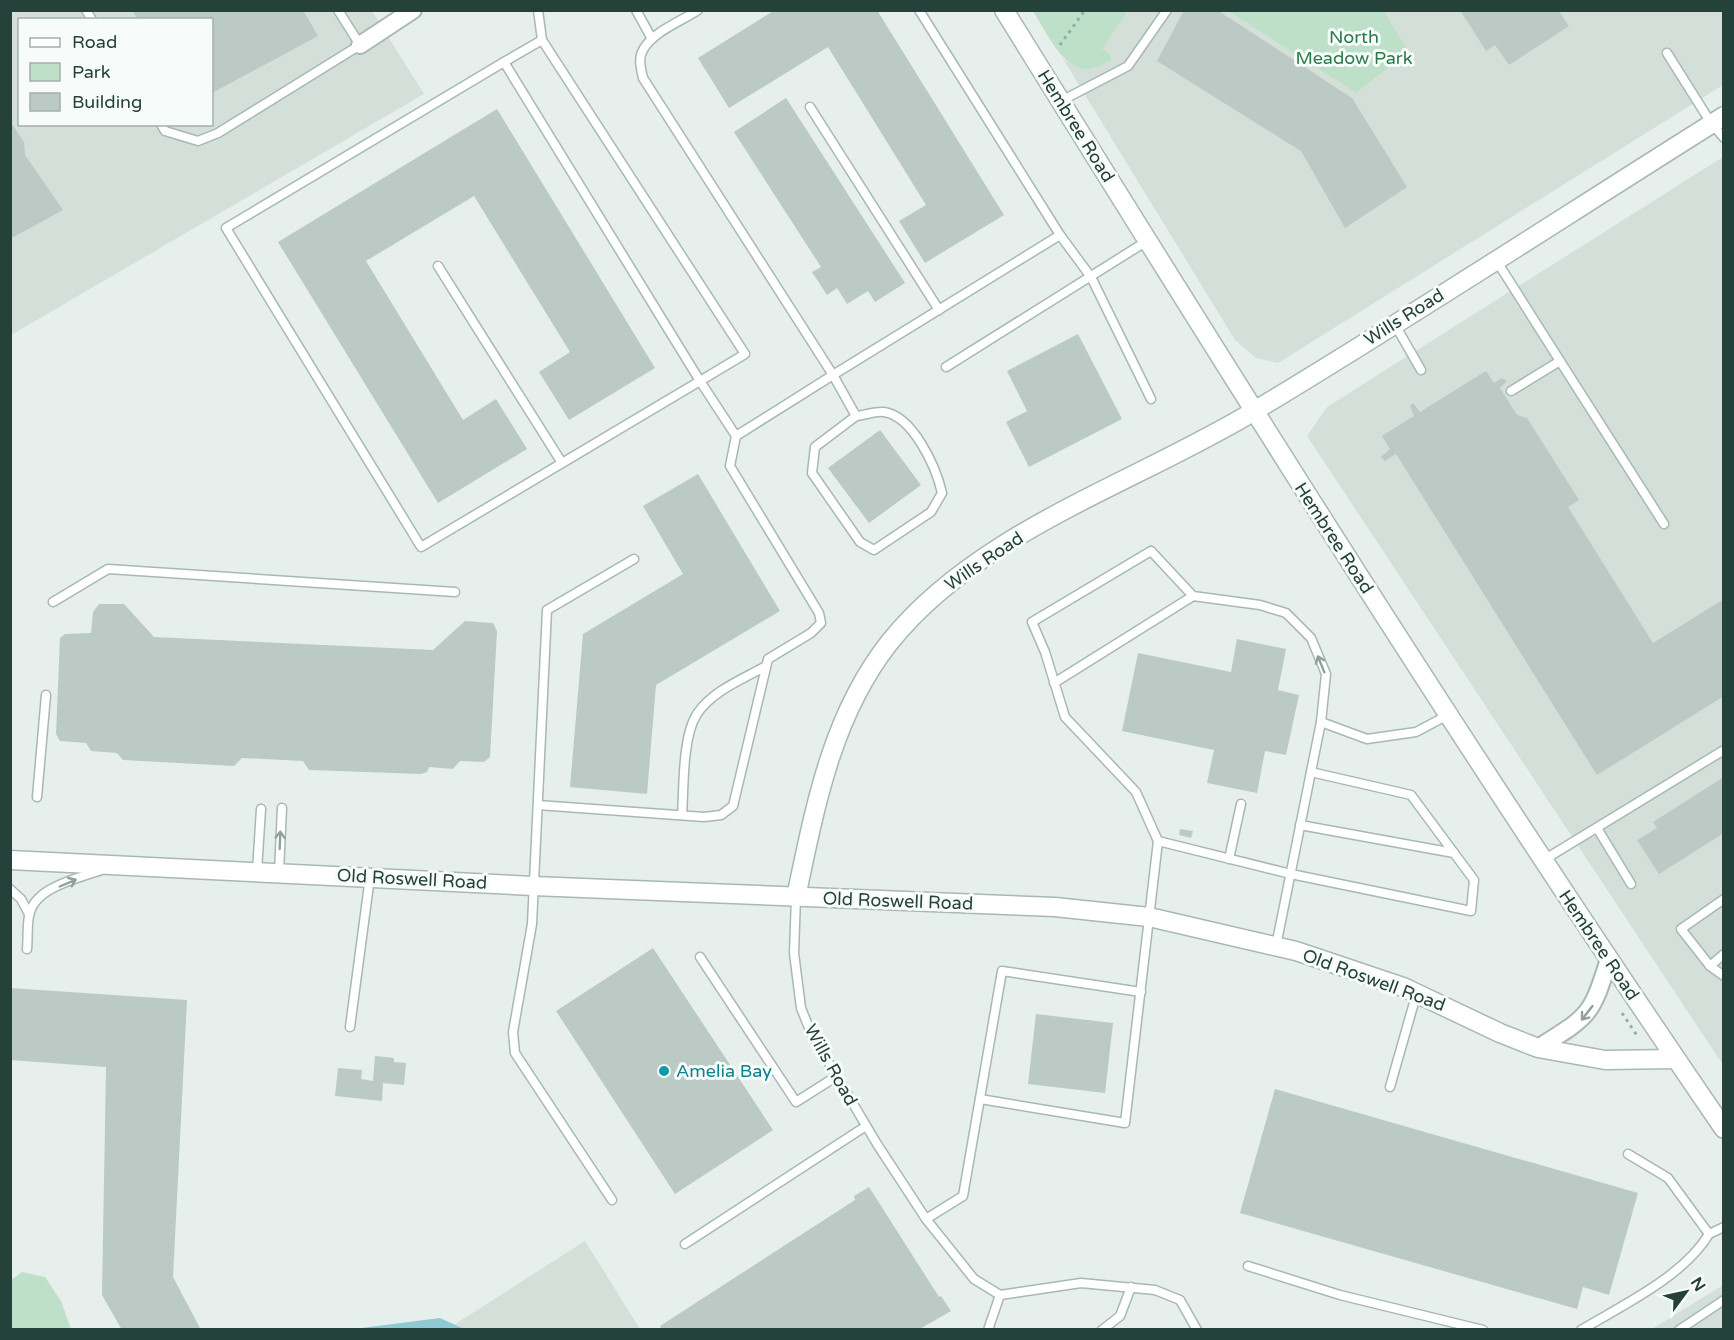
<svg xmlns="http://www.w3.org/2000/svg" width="1734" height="1340" font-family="'Varela Round',sans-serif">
<rect width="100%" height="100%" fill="#e6efeb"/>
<g fill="#d4dfda" fill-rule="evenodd">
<path d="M11 11H372L424 94 11 335ZM20 20H212V124H20Z"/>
<polygon points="1128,11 1228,11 1356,93 1409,52 1384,11 1723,11 1723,85 1278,363 1256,358 1235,340 1063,59 1080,68 1094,69 1105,64 1112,59 1111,55 1101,49"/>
<polygon points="1723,157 1723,1065 1307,436 1327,407"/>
<polygon points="585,1241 640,1329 446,1330"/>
<polygon points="1723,1285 1723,1329 1652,1329"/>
</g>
<g fill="#bfe0c8">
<path d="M1033 11H1128L1102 49 1111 55 1112 59C1071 91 1051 39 1033 11Z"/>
<polygon points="1228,11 1384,11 1409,52 1356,93"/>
<polygon points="22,1272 45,1277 61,1301 71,1329 11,1329 11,1280"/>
</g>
<polygon fill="#8ec9d4" points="440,1318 464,1329 354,1329"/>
<g fill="#bbcac4">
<polygon points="132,10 303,10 318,36 212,93 212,20 138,20"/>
<polygon points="775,10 877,10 1004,215 925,263 899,221 926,205 828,47 729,108 698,58"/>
<polygon points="1184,10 1217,10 1352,98 1407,187 1345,228 1301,151 1157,61"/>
<polygon points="1460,10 1558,10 1569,26 1509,65 1495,45 1486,51"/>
<polygon points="786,98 905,283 875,302 868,291 847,304 837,288 827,295 812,272 821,267 734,132"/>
<polygon points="497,109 655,368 569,420 539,372 570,352 474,196 366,261 463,420 496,399 527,449 438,503 278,242"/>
<polygon points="10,121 24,142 25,155 63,210 10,239"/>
<polygon points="1078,334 1122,419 1029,467 1006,422 1027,411 1007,371"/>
<polygon points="1486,371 1494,383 1502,378 1507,381 1500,388 1517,415 1527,418 1579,500 1568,507 1653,643 1724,599 1724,696 1597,775 1396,454 1385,461 1381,457 1390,449 1382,436 1414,416 1410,406 1413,403 1420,412"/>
<polygon points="880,430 921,485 869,523 828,468"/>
<polygon points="698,474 780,611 656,685 647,794 570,787 583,634 683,574 643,506"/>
<polygon points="99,604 124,604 154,637 433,650 465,621 493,623 497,631 490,757 484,762 460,761 453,769 429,767 427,772 421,774 309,770 303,761 242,758 234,766 123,760 117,753 91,751 86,743 60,741 56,734 60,638 65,634 91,633 93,612"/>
<polygon points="1237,639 1286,649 1278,690 1299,695 1286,755 1265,751 1257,793 1207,783 1214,750 1122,731 1138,653 1231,672"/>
<polygon points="1724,777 1724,833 1659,874 1637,840 1657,828 1653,822"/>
<polygon points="1180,829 1193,831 1191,838 1179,835"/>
<polygon points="653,948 773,1130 675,1194 556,1011"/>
<polygon points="10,988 187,1000 173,1277 201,1330 122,1330 102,1295 106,1067 10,1060"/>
<polygon points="1036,1014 1113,1023 1105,1093 1028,1084"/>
<polygon points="375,1056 394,1058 394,1062 406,1063 404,1085 383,1083 382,1101 335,1096 338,1068 362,1070 361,1079 373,1081"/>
<polygon points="1275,1089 1638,1193 1609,1295 1583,1287 1577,1309 1240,1213"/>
<polygon points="869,1187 939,1297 941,1296 951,1311 918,1330 662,1330 660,1326 855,1200 854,1196"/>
</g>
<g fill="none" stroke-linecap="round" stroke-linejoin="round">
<defs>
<g id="service">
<polyline points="86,10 92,20"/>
<polyline points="538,10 542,40"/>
<polyline points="636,10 652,39"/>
<path d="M698 10C682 21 652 32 643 50 638 58 641 69 643 78L833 375 1060 235 919 10"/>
<polyline points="1667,53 1711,123 1724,138"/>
<polyline points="504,62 700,381 421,547 226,228 504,62 542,40 745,354 700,381 736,436"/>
<polyline points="1061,101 1128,66 1167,10"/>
<polyline points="810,107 939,310"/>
<polyline points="161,124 165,131 198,141 218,133 360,45 338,10"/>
<polyline points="1060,235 1091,277 1151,399"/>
<polyline points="1496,260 1560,361 1511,391"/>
<polyline points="438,266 562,463"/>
<polyline points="1394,323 1421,370"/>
<polyline points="1560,361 1664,524"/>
<polyline points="946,367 1147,241"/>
<polyline points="53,602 108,569 455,592"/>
<polyline points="1054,683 1193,596"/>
<polyline points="37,797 46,695"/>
<path d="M538 805 704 817 721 815 733 806 768 659 811 633 821 623 819 613 730 466 736 436 833 375 856 416 815 447 812 473 860 542 874 550 931 512 942 493C936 467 913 416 884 412 876 411 865 415 856 416"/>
<path d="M682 815C684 788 682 737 697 714 712 691 743 679 766 666"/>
<polyline points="1300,825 1454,853"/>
<polyline points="1597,828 1631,884"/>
<polyline points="1158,841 1291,874 1471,911 1474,880 1411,795 1311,772"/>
<polyline points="1229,859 1241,804"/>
<polyline points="1542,861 1724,750"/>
<polyline points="257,871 261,809"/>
<polyline points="279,872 282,808"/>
<polyline points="10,889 21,899 29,914"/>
<polyline points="796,897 794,953 801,1008 811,1033 877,1144 926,1219 974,1279 1000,1295"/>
<polyline points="1724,899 1681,929 1710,966 1724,976"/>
<polyline points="1276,946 1321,722 1367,739 1416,732 1448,715"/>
<path d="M27 949C28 938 27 927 29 916 34 887 77 879 101 870"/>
<polyline points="700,957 796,1102 837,1076"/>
<polyline points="1710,966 1724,954"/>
<polyline points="350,1027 370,877"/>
<polyline points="1390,1087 1417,992"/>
<polyline points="980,1099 1125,1123 1158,841 1136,792 1065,717 1045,652 1032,622 1151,551 1193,596 1260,605 1286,613 1311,638 1326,674 1321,722"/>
<polyline points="1628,1154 1668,1178 1709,1234 1724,1227"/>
<polyline points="612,1200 515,1053 513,1032 532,924 547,610 634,559"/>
<polyline points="926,1219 963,1196 1002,971 1141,992"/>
<polyline points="685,1244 866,1126"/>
<polyline points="1248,1266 1340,1295 1483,1330"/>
<polyline points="1000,1295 1081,1283 1155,1290 1180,1300 1197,1330"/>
<polyline points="988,1330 1000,1295"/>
<polyline points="1102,1330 1120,1316 1131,1287"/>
<path d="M1581 1330C1623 1305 1684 1276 1709 1234"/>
<polyline points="1679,1330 1724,1300"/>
</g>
<g id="minor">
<polyline points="360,45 413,10"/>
<path d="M1538 1048C1589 1016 1591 1017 1609 959"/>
</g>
<g id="tertiary">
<path d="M1004 10C1238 387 1473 763 1724 1129"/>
<polyline points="10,860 533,886 1055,907 1149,917 1296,951 1403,987 1500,1033 1538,1048 1605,1060 1675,1059"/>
<path d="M796 897C815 808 831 717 889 643 978 531 1136 483 1256 410 1414 315 1568 214 1724 116"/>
</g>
</defs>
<use href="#service" stroke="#a8b8b2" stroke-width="11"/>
<use href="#minor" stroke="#a8b8b2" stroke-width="20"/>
<use href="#tertiary" stroke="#a8b8b2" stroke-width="21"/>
<g stroke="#86b3a5" stroke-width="3" stroke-dasharray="3 4.5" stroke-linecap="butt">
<polyline points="1060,45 1085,10"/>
<polyline points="1622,1013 1638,1037"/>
</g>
<use href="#service" stroke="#fff" stroke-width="8"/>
<use href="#minor" stroke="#fff" stroke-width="16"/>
<use href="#tertiary" stroke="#fff" stroke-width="18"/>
</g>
<defs><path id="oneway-shaft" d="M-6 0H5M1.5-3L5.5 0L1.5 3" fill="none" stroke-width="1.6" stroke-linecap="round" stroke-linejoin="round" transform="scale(1.5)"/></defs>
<g stroke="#92a09c">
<use href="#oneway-shaft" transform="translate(1321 664) rotate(-112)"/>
<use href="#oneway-shaft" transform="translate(280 840) rotate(-88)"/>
<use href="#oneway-shaft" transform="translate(68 883) rotate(-23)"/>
<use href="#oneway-shaft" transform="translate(1587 1013) rotate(128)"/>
</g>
<circle fill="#0f9aa8" stroke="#f7fbf9" stroke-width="2" cx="664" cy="1071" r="6"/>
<g text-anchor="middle" stroke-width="6" stroke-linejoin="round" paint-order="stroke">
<g font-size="18" fill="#2d7a4b" stroke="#f7fbf9">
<text x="1354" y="43">North<tspan x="1354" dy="21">Meadow Park</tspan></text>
</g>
<g font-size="18" fill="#24423a" stroke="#f7fbf9">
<text transform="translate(1076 126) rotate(58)" y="6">Hembree Road</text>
<text transform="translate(1404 317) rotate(-32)" y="6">Wills Road</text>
<text transform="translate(1334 538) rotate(57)" y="6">Hembree Road</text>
<text transform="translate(984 561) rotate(-34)" y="6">Wills Road</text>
<text transform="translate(412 879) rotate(3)" y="6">Old Roswell Road</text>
<text transform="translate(898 901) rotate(2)" y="6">Old Roswell Road</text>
<text transform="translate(1599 945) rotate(56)" y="6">Hembree Road</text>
<text transform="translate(1374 980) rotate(20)" y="6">Old Roswell Road</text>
<text transform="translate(831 1065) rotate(61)" y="6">Wills Road</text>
</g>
<g font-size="18" fill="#0d838f" stroke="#f7fbf9" text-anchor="start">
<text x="676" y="1077">Amelia Bay</text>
</g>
</g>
<rect width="1734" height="1340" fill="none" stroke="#24423a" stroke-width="24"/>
<rect x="18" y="18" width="195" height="108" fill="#f7fbf9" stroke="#a3b1ad" stroke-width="1.5"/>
<rect x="30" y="38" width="30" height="9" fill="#ffffff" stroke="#a3b1ad" stroke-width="1.5"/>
<text x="72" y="48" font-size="18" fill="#24423a">Road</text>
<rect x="30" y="63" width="30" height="18" fill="#bfe0c8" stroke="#a3b1ad" stroke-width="1.5"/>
<text x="72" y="78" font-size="18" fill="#24423a">Park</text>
<rect x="30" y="93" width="30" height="18" fill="#bbcac4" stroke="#a3b1ad" stroke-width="1.5"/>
<text x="72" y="108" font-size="18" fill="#24423a">Building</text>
<g transform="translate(1686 1292) rotate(57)" stroke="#f7fbf9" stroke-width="4.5" paint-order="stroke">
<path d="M0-4.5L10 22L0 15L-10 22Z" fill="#24423a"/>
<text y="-9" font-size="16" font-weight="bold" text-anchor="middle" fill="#24423a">N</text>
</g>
</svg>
